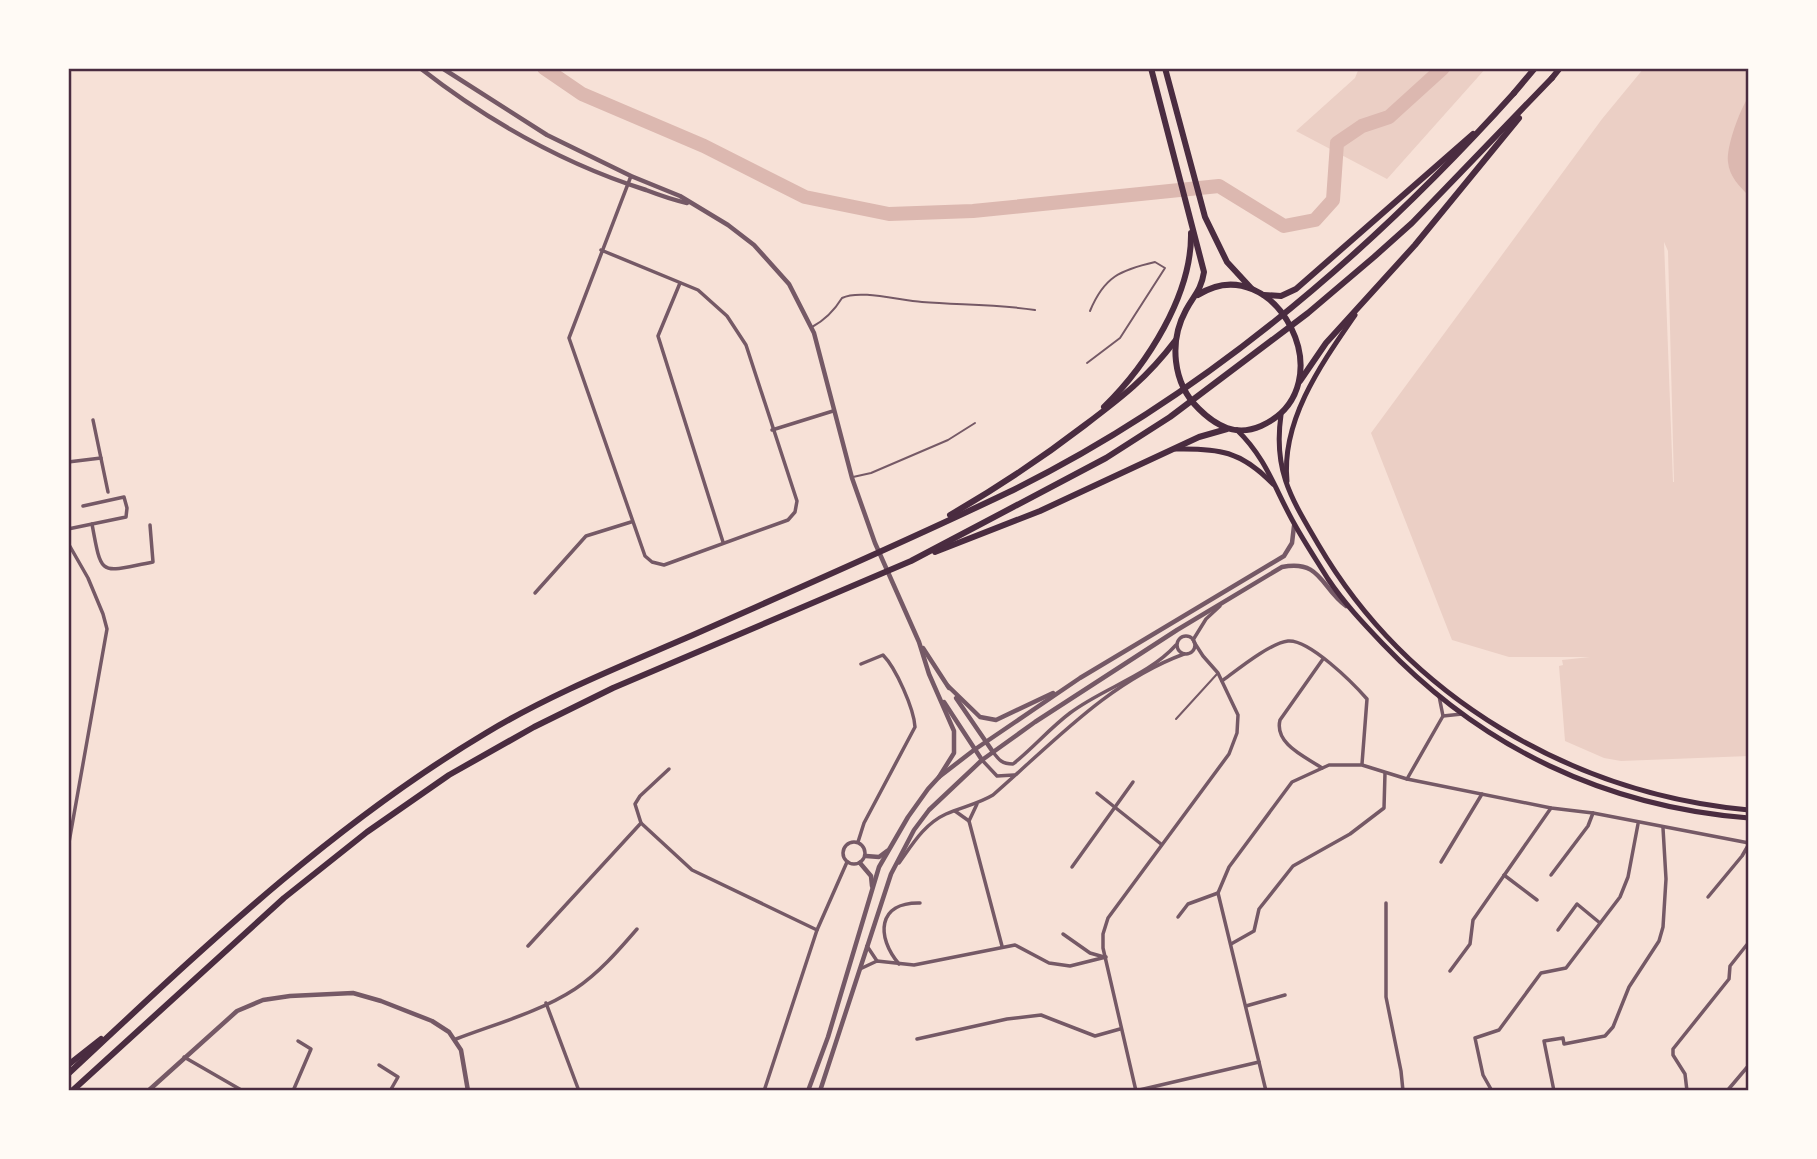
<svg xmlns="http://www.w3.org/2000/svg" width="1817" height="1159" font-family="'Crimson Pro',serif">
<rect width="100%" height="100%" fill="#f7e1d7"/>
<g fill="#ebcfc5" fill-rule="evenodd">
<polygon points="1359,68 1486,68 1387,179 1296,131 1355,78"/>
<path d="M1644 68H1749V756L1621 761 1604 758 1565 741 1559 666 1563 665 1562 660 1590 657H1509L1452 640 1371 433 1602 119ZM1664 242 1668 251 1674 482H1673Z"/>
</g>
<path fill="#dcb8b0" d="M1749 96V196C1740 187 1729 176 1728 162 1726 147 1740 109 1749 96Z"/>
<g fill="none" stroke-linecap="round" stroke-linejoin="round">
<polyline stroke="#dcb8b0" stroke-width="14" points="544,68 582,94 704,146 805,197 889,214 973,211 1219,186 1284,226 1315,220 1333,200 1337,143 1362,126 1389,117 1443,68"/>
<g stroke="#755966" stroke-width="2">
<path d="M812 327C825 320 834 311 842 298 860 289 901 301 922 302 960 305 997 304 1035 310"/>
<path d="M1087 363 1120 338 1165 268 1155 262C1120 270 1104 277 1090 311"/>
<polyline points="853,477 871,473 948,440 975,423"/>
<polyline points="1176,719 1217,674"/>
</g>
<g stroke="#755966" stroke-width="3.5">
<polyline points="601,250 698,290 727,316 746,345 797,501 795,512 788,520 664,565 652,562 645,556 569,338 631,176"/>
<polyline points="680,283 658,336 723,542"/>
<polyline points="93,420 108,492"/>
<polyline points="772,430 833,411"/>
<polyline points="68,462 101,458"/>
<path d="M92 524C102 579 100 572 153 562L150 525"/>
<polyline points="68,529 126,517 127,508 124,497 83,506"/>
<polyline points="68,543 88,578 103,614 107,629 68,848"/>
<polyline points="535,593 586,536 631,522"/>
<circle cx="1186" cy="645" r="9"/>
<polyline points="1193,640 1206,619 1220,606"/>
<path d="M1222 681C1237 670 1270 643 1288 641 1309 639 1353 683 1367 699L1362 764"/>
<polyline points="1443,716 1462,714"/>
<path d="M993 752C999 760 1002 764 1013 764 1033 748 1050 728 1070 713 1103 688 1148 676 1176 645"/>
<polyline points="982,760 997,776 1014,775"/>
<path d="M1322 768C1306 757 1274 744 1280 720L1323 659"/>
<polyline points="1407,779 1443,716 1439,696"/>
<polyline points="1097,793 1161,844"/>
<polyline points="977,804 969,821 1002,946"/>
<polyline points="955,811 969,821"/>
<polyline points="641,823 635,804 640,796 669,769"/>
<circle cx="854" cy="853" r="11"/>
<path d="M858 842 864 823 915 727C914 709 896 668 883 655L861 664"/>
<polyline points="1441,862 1482,794"/>
<path d="M899 863C912 845 924 824 946 814 962 807 978 804 993 795 1053 743 1108 682 1184 654"/>
<polyline points="1072,867 1133,782"/>
<polyline points="1504,875 1537,900"/>
<polyline points="1551,875 1588,826 1593,813"/>
<polyline points="1708,897 1742,856 1749,844"/>
<polyline points="1386,903 1386,997 1401,1071 1403,1091"/>
<polyline points="1178,917 1188,904 1218,893"/>
<polyline points="1558,930 1577,904 1600,923"/>
<polyline points="1063,934 1090,953 1104,957"/>
<polyline points="1231,944 1254,931 1259,909 1293,866 1350,834 1384,808 1385,773"/>
<polyline points="528,946 641,823 692,870 817,930"/>
<polyline points="867,946 877,961"/>
<path d="M899 964C876 937 877 902 920 903"/>
<polyline points="860,969 877,961 914,965 1015,945 1049,963 1070,966 1106,957"/>
<polyline points="1450,971 1470,944 1473,920 1551,808"/>
<polyline points="546,1003 579,1091"/>
<polyline points="1246,1006 1285,995"/>
<path d="M456 1039C495 1024 540 1012 575 989 599 973 618 951 637 929"/>
<polyline points="917,1039 1007,1019 1041,1015 1095,1036 1120,1029"/>
<polyline points="184,1057 243,1091"/>
<polyline points="379,1065 398,1077 390,1091"/>
<polyline points="293,1091 311,1049 298,1041"/>
<polyline points="764,1091 817,930 847,862"/>
<polyline points="1135,1091 1259,1062"/>
<polyline points="1136,1091 1103,948 1103,934 1108,918 1229,754 1237,733 1238,715 1218,673 1203,656 1194,642"/>
<polyline points="1266,1091 1218,893 1229,867 1292,782 1329,765 1362,765 1407,779 1551,808 1593,813 1749,843"/>
<polyline points="1492,1091 1483,1075 1475,1038 1499,1030 1541,973 1566,968 1620,897 1628,877 1638,824"/>
<polyline points="1554,1091 1544,1041 1563,1038 1564,1044 1605,1036 1613,1027 1629,987 1659,941 1663,927 1666,879 1663,828"/>
<polyline points="1687,1091 1685,1074 1673,1055 1673,1049 1729,979 1730,966 1749,942"/>
<polyline points="1727,1091 1749,1065"/>
</g>
<g stroke="#755966" stroke-width="4.5">
<path d="M420 68C488 121 564 164 646 190 659 195 673 200 687 203"/>
<polyline points="442,68 547,135 631,176 680,196 728,225 754,245 789,284 814,333 852,478 875,543 919,642 929,674 954,731 954,753 939,777"/>
<polyline points="923,648 949,688"/>
<polyline points="948,686 980,717 996,720 1053,693"/>
<polyline points="956,698 993,752"/>
<polyline points="944,702 982,760"/>
<polyline points="866,856 879,857 887,851"/>
<polyline points="860,863 871,876 872,886"/>
<polyline points="148,1091 237,1011 263,1000 290,996 353,993 381,1001 432,1021 449,1032 461,1050 468,1091"/>
<polyline points="808,1091 828,1037 879,867 908,817 928,789 939,777 974,750 1080,678 1284,556 1292,543 1294,526"/>
<path d="M820 1091 891 874 914 830 929 810 982 760 1035 722 1177 630 1282 567C1321 559 1321 588 1346 606"/>
</g>
<g stroke="#4a2c40" stroke-width="5">
<path d="M1281 415C1273 470 1291 498 1318 544 1408 698 1573 794 1749 810"/>
<path d="M1237 430C1267 459 1275 490 1295 525 1305 543 1317 561 1328 579 1344 603 1363 623 1383 644 1482 748 1606 807 1749 818"/>
<path d="M1175 449C1219 448 1241 451 1273 484"/>
<path d="M1287 481C1281 420 1322 363 1355 315"/>
</g>
<g stroke="#4a2c40" stroke-width="6">
<path d="M1151 68 1204 272C1201 291 1194 295 1186 310 1169 341 1172 383 1199 409 1216 426 1236 437 1261 426 1348 387 1275 246 1198 295"/>
<polyline points="1165,68 1205,217 1227,262 1251,288"/>
<polyline points="1264,295 1281,296 1296,289 1473,134"/>
<polyline points="1300,381 1326,343 1415,245 1519,118"/>
<path d="M1104 407C1147 365 1192 295 1191 233"/>
<path d="M950 515C997 488 1042 458 1085 425 1122 397 1147 378 1175 341"/>
<polyline points="935,552 1040,511 1199,437 1227,429"/>
<polyline points="68,1065 101,1039"/>
<path d="M68 1074C200 951 330 826 486 733 549 695 619 667 686 638 794 590 903 543 1009 492 1203 397 1371 252 1514 93"/>
<polyline points="72,1091 284,898 367,832 449,775 534,727 613,688 911,561 1106,458 1170,417 1308,313 1374,257 1412,223 1552,78"/>
</g>
<g stroke="#4a2c40" stroke-width="6">
<polyline points="1552,78 1560,68"/>
<polyline points="1514,93 1535,68"/>
</g>
</g>
<rect width="1817" height="1159" fill="none" stroke="#fffaf5" stroke-width="140"/>
<rect x="70" y="70" width="1677" height="1019" fill="none" stroke="#4a2c40" stroke-width="2.5"/>
</svg>
